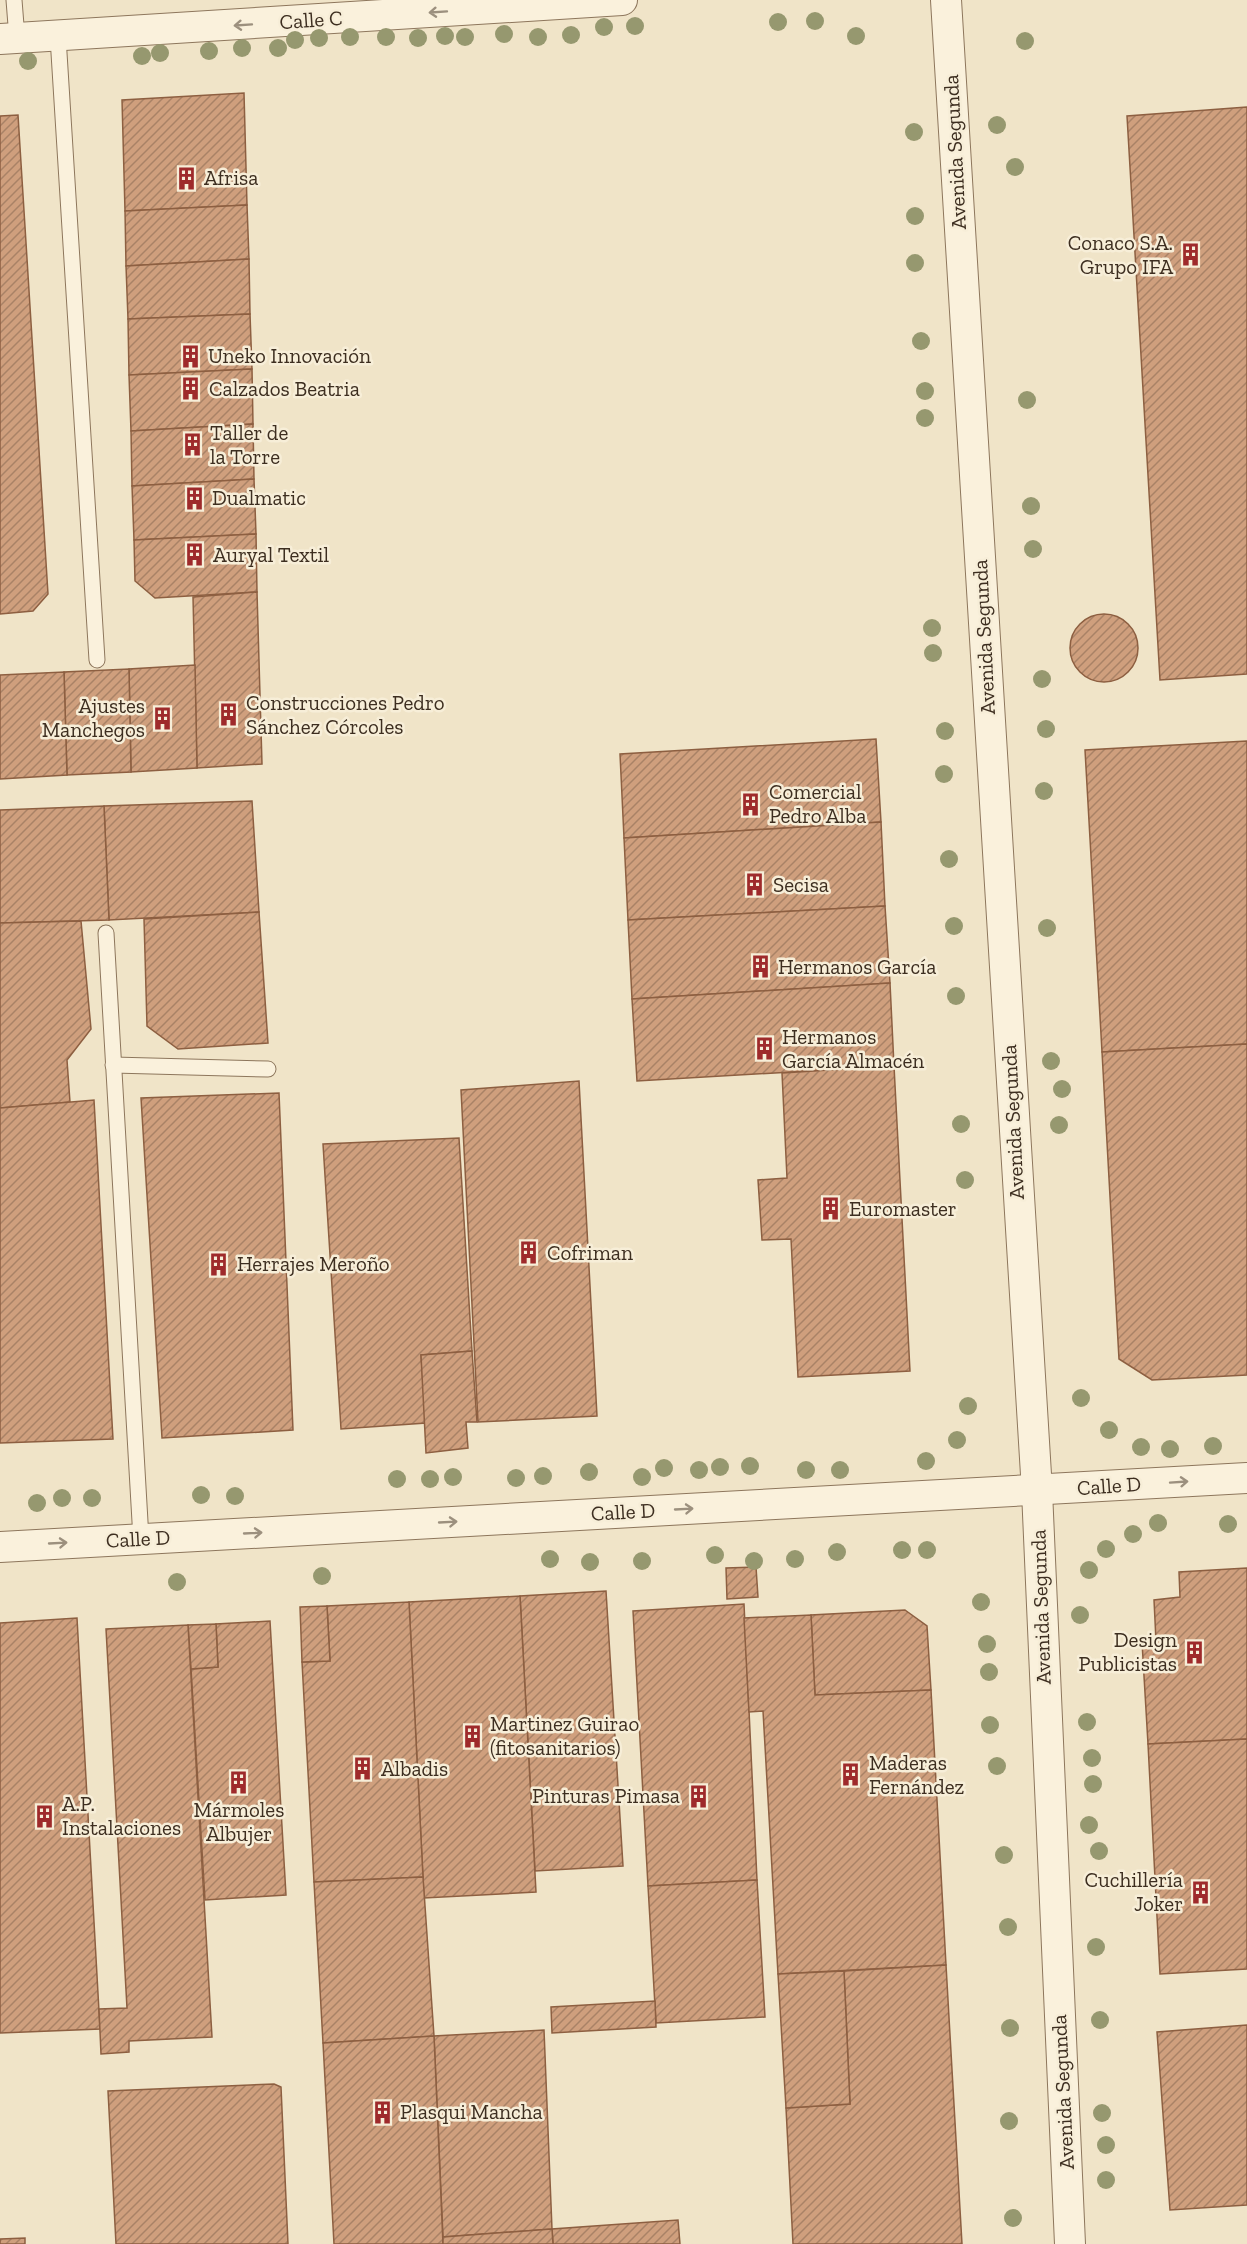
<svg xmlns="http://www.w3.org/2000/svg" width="1247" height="2244" font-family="'Zilla Slab',serif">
<defs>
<pattern id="building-hatch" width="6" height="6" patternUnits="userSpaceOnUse" patternTransform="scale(1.5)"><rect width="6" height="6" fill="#cf9f7d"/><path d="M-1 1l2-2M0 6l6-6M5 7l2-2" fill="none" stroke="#a98266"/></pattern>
</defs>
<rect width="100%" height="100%" fill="#f0e4c8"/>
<g fill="url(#building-hatch)" stroke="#8d5f41" stroke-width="1.5">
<polygon points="244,93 247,205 125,211 122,100"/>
<polygon points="1247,107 1247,674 1160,680 1127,116"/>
<polygon points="18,115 48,594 33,611 0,614 0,116"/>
<polygon points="247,205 249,259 126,266 125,211"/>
<polygon points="249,259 250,314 128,319 126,266"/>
<polygon points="250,314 252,369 129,375 128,319"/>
<polygon points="252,369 253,424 131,431 129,375"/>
<polygon points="253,424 254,479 132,486 131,431"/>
<polygon points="254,479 256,534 134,540 132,486"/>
<polygon points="256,534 257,592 155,598 135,581 134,540"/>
<polygon points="257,592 262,764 197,768 193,597"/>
<circle cx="1104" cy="648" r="34"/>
<polygon points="195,665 197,768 131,772 129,669"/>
<polygon points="129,669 131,772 67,775 64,672"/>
<polygon points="64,672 67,775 0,779 0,675"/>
<polygon points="876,739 881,822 624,838 620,754"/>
<polygon points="1247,741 1247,1044 1102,1052 1085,750"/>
<polygon points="252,801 259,912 109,920 104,806"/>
<polygon points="104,806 109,920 0,923 0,810"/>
<polygon points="881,822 885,906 628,920 624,838"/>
<polygon points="885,906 890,983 632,999 628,920"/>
<polygon points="259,912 268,1043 178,1049 147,1026 144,919"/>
<polygon points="81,921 91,1029 67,1060 70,1102 0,1108 0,923"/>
<polygon points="890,983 894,1066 637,1081 632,999"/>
<polygon points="1247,1044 1247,1375 1152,1380 1119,1359 1102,1052"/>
<polygon points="894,1066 910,1371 798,1377 791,1239 762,1240 758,1180 787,1178 782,1073"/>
<polygon points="579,1081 597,1416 478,1422 461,1090"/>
<polygon points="279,1093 293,1430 162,1438 141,1098"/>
<polygon points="94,1100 113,1439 0,1443 0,1108"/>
<polygon points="459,1138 472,1351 421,1355 426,1423 341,1429 323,1144"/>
<polygon points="472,1351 477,1422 466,1422 468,1448 426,1453 421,1355"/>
<polygon points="756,1567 758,1597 727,1599 726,1568"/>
<polygon points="1247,1568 1247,1739 1148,1744 1142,1642 1156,1641 1154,1600 1180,1597 1179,1572"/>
<polygon points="606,1591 623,1866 535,1871 520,1596"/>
<polygon points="520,1596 536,1892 424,1898 409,1602"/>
<polygon points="409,1602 423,1877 314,1882 302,1662 330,1661 327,1606"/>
<polygon points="744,1604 757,1880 648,1886 633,1611"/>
<polygon points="327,1606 330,1661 302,1662 300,1607"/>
<polygon points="905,1610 927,1626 931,1690 815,1695 811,1615"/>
<polygon points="811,1615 815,1695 931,1690 946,1965 778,1974 763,1711 749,1712 744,1618"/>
<polygon points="77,1618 100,2029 0,2033 0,1623"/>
<polygon points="270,1621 286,1895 205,1900 191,1669 218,1667 216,1624"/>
<polygon points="216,1624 218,1667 191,1669 188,1625"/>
<polygon points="188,1625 212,2037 129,2041 129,2052 101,2054 99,2009 127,2008 106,1629"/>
<polygon points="1247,1739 1247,1969 1160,1974 1148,1744"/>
<polygon points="423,1877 434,2036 323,2043 314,1882"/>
<polygon points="757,1880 765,2017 656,2023 648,1886"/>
<polygon points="946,1965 962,2244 793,2244 786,2108 850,2104 844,1971"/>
<polygon points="844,1971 850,2104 786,2108 778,1974"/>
<polygon points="655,2001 656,2027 552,2033 551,2007"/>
<polygon points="1247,2025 1247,2205 1170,2210 1157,2032"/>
<polygon points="544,2030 552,2229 443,2237 434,2036"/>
<polygon points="434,2036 443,2244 334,2244 323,2043"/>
<polygon points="274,2084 281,2087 288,2244 116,2244 108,2091"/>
<polygon points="678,2220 680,2244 553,2244 552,2229"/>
<polygon points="552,2229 553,2244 443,2244 443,2237"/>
<polygon points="25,2238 25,2244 0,2244 0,2239"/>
</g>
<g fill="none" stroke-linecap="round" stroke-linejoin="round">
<defs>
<g id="lane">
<polyline points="14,0 17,38"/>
<polyline points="58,37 97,660"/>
<polyline points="106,933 141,1539"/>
<polyline points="113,1065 268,1069"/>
</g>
<g id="street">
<polyline points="946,0 1037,1491 1070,2244"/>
<polyline points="0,39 622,0"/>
<polyline points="0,1547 1247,1478"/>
</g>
</defs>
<use href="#lane" stroke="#8d765c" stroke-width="17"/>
<use href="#street" stroke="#8d765c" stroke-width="32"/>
<use href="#lane" stroke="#faf1dc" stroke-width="15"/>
<use href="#street" stroke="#faf1dc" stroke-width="30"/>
</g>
<g fill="#96986f">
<circle cx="815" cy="21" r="9"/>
<circle cx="778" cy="22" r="9"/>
<circle cx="635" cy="26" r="9"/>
<circle cx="604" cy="27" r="9"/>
<circle cx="504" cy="34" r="9"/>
<circle cx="571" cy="35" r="9"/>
<circle cx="445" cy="36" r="9"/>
<circle cx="856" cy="36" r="9"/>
<circle cx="350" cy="37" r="9"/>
<circle cx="386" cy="37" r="9"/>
<circle cx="465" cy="37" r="9"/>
<circle cx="538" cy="37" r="9"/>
<circle cx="319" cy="38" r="9"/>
<circle cx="418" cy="38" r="9"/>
<circle cx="295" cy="40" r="9"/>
<circle cx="1025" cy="41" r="9"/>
<circle cx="242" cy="48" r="9"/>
<circle cx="278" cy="48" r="9"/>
<circle cx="209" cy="51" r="9"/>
<circle cx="160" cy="53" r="9"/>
<circle cx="142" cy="56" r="9"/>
<circle cx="28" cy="61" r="9"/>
<circle cx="997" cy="125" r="9"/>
<circle cx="914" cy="132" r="9"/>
<circle cx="1015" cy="167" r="9"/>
<circle cx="915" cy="216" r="9"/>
<circle cx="915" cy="263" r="9"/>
<circle cx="921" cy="341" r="9"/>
<circle cx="925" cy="391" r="9"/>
<circle cx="1027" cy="400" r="9"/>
<circle cx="925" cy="418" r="9"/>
<circle cx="1031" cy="506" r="9"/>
<circle cx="1033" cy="549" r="9"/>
<circle cx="932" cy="628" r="9"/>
<circle cx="933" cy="653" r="9"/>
<circle cx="1042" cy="679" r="9"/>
<circle cx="1046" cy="729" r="9"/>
<circle cx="945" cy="731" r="9"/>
<circle cx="944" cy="774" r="9"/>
<circle cx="1044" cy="791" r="9"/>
<circle cx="949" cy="859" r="9"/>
<circle cx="954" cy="926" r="9"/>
<circle cx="1047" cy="928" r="9"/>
<circle cx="956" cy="996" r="9"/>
<circle cx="1051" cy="1061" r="9"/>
<circle cx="1062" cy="1089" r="9"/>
<circle cx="961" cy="1124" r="9"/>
<circle cx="1059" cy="1125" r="9"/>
<circle cx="965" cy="1180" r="9"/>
<circle cx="1081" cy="1398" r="9"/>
<circle cx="968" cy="1406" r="9"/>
<circle cx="1109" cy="1430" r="9"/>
<circle cx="957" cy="1440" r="9"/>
<circle cx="1213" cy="1446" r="9"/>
<circle cx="1141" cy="1447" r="9"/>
<circle cx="1170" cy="1449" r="9"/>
<circle cx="926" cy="1461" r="9"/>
<circle cx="750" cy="1466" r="9"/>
<circle cx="720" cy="1467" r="9"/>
<circle cx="664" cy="1468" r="9"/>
<circle cx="699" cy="1470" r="9"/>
<circle cx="806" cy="1470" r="9"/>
<circle cx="840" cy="1470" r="9"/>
<circle cx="589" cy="1472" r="9"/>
<circle cx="543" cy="1476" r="9"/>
<circle cx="453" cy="1477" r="9"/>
<circle cx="642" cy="1477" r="9"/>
<circle cx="516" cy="1478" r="9"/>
<circle cx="397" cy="1479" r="9"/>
<circle cx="430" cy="1479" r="9"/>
<circle cx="201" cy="1495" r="9"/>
<circle cx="235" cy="1496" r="9"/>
<circle cx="62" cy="1498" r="9"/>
<circle cx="92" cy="1498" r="9"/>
<circle cx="37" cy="1503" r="9"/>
<circle cx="1158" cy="1523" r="9"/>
<circle cx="1228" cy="1524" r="9"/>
<circle cx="1133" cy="1534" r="9"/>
<circle cx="1106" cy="1549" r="9"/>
<circle cx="902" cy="1550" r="9"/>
<circle cx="927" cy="1550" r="9"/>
<circle cx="837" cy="1552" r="9"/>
<circle cx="715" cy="1555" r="9"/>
<circle cx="550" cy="1559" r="9"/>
<circle cx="795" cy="1559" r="9"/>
<circle cx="642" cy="1561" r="9"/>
<circle cx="754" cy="1561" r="9"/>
<circle cx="590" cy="1562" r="9"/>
<circle cx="1089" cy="1570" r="9"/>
<circle cx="322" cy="1576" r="9"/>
<circle cx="177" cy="1582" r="9"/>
<circle cx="981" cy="1602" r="9"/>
<circle cx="1080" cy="1615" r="9"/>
<circle cx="987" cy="1644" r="9"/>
<circle cx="989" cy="1672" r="9"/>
<circle cx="1087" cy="1722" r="9"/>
<circle cx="990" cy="1725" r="9"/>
<circle cx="1092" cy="1758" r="9"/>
<circle cx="997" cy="1766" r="9"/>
<circle cx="1093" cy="1784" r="9"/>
<circle cx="1089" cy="1825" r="9"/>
<circle cx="1099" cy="1851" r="9"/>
<circle cx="1004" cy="1855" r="9"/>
<circle cx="1008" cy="1927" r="9"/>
<circle cx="1096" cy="1947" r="9"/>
<circle cx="1100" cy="2020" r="9"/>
<circle cx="1010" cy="2028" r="9"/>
<circle cx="1102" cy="2113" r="9"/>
<circle cx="1009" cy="2121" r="9"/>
<circle cx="1106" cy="2145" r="9"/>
<circle cx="1106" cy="2180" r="9"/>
<circle cx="1013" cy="2218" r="9"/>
</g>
<defs><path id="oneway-shaft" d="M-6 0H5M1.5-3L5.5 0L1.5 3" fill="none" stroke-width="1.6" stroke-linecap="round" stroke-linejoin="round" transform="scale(1.5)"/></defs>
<g stroke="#9c907e">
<use href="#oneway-shaft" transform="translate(438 12) rotate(176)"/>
<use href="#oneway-shaft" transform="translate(243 25) rotate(176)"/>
<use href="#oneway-shaft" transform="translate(1179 1482) rotate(-4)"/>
<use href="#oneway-shaft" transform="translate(684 1509) rotate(-3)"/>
<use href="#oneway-shaft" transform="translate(448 1522) rotate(-3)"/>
<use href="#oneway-shaft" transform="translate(253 1533) rotate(-3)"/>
<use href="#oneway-shaft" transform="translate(58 1543) rotate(-3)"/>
</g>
<defs>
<symbol id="building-bare" viewBox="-9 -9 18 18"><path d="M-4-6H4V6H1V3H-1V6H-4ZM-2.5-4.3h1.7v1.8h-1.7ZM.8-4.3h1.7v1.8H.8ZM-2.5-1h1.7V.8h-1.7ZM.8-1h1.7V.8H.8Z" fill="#9e2a2b" stroke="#f7eed8" stroke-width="2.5" paint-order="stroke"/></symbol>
</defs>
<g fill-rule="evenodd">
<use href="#building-bare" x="170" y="162" width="33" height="33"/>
<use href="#building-bare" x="1174" y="238" width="33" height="33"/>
<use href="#building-bare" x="174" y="340" width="33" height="33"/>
<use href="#building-bare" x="174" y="372" width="33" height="33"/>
<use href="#building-bare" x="176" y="428" width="33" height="33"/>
<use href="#building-bare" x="178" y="482" width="33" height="33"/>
<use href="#building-bare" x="178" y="538" width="33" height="33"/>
<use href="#building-bare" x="212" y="698" width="33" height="33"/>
<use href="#building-bare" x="146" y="702" width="33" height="33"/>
<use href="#building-bare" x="734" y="788" width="33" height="33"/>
<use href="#building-bare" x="738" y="868" width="33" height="33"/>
<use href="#building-bare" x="744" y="950" width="33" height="33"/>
<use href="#building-bare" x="748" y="1032" width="33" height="33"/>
<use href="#building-bare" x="814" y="1192" width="33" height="33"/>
<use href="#building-bare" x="512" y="1236" width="33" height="33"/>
<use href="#building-bare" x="202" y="1248" width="33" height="33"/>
<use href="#building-bare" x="1178" y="1636" width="33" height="33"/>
<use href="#building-bare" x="456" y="1720" width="33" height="33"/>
<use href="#building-bare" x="346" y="1752" width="33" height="33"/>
<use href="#building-bare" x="834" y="1758" width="33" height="33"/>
<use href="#building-bare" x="222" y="1766" width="33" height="33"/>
<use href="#building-bare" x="682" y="1780" width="33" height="33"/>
<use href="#building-bare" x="28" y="1800" width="33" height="33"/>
<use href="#building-bare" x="1184" y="1876" width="33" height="33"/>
<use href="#building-bare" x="366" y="2096" width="33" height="33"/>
</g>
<g text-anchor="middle" stroke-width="5" stroke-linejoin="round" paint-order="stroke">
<g font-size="21" fill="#3d2e20" stroke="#f7eed8">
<text transform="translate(311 20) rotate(-4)" y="7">Calle C</text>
<text transform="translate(955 152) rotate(-93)" y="7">Avenida Segunda</text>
<text transform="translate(984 637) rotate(-93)" y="7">Avenida Segunda</text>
<text transform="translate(1013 1122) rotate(-93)" y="7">Avenida Segunda</text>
<text transform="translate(1109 1486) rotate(-4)" y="7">Calle D</text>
<text transform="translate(623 1512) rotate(-3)" y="7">Calle D</text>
<text transform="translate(138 1539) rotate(-3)" y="7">Calle D</text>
<text transform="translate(1041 1607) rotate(-92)" y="7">Avenida Segunda</text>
<text transform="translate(1063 2092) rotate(-93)" y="7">Avenida Segunda</text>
</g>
<g font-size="21" fill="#3d2e20" stroke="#f7eed8" text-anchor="start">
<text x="204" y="185">Afrisa</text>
<text x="1173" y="250" text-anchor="end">Conaco S.A.<tspan x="1173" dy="24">Grupo IFA</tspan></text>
<text x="208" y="363">Uneko Innovación</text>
<text x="209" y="396">Calzados Beatria</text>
<text x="210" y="440">Taller de<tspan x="210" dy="24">la Torre</tspan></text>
<text x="212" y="505">Dualmatic</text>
<text x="213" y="562">Auryal Textil</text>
<text x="246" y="710">Construcciones Pedro<tspan x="246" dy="24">Sánchez Córcoles</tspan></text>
<text x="145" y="713" text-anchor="end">Ajustes<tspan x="145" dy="24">Manchegos</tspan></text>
<text x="769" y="799">Comercial<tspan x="769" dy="24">Pedro Alba</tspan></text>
<text x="773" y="892">Secisa</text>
<text x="778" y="974">Hermanos García</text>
<text x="782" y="1044">Hermanos<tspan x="782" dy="24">García Almacén</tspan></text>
<text x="849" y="1216">Euromaster</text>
<text x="547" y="1260">Cofriman</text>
<text x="237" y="1271">Herrajes Meroño</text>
<text x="1177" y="1647" text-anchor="end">Design<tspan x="1177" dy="24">Publicistas</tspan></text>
<text x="490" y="1731">Martinez Guirao<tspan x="490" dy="24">(fitosanitarios)</tspan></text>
<text x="869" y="1770">Maderas<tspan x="869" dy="24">Fernández</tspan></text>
<text x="381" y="1776">Albadis</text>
<text x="680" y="1803" text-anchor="end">Pinturas Pimasa</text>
<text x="62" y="1811">A.P.<tspan x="62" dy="24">Instalaciones</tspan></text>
<text x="239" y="1817" text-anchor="middle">Mármoles<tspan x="239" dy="24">Albujer</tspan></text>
<text x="1183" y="1887" text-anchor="end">Cuchillería<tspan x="1183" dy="24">Joker</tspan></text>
<text x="400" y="2119">Plasqui Mancha</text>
</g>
</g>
</svg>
